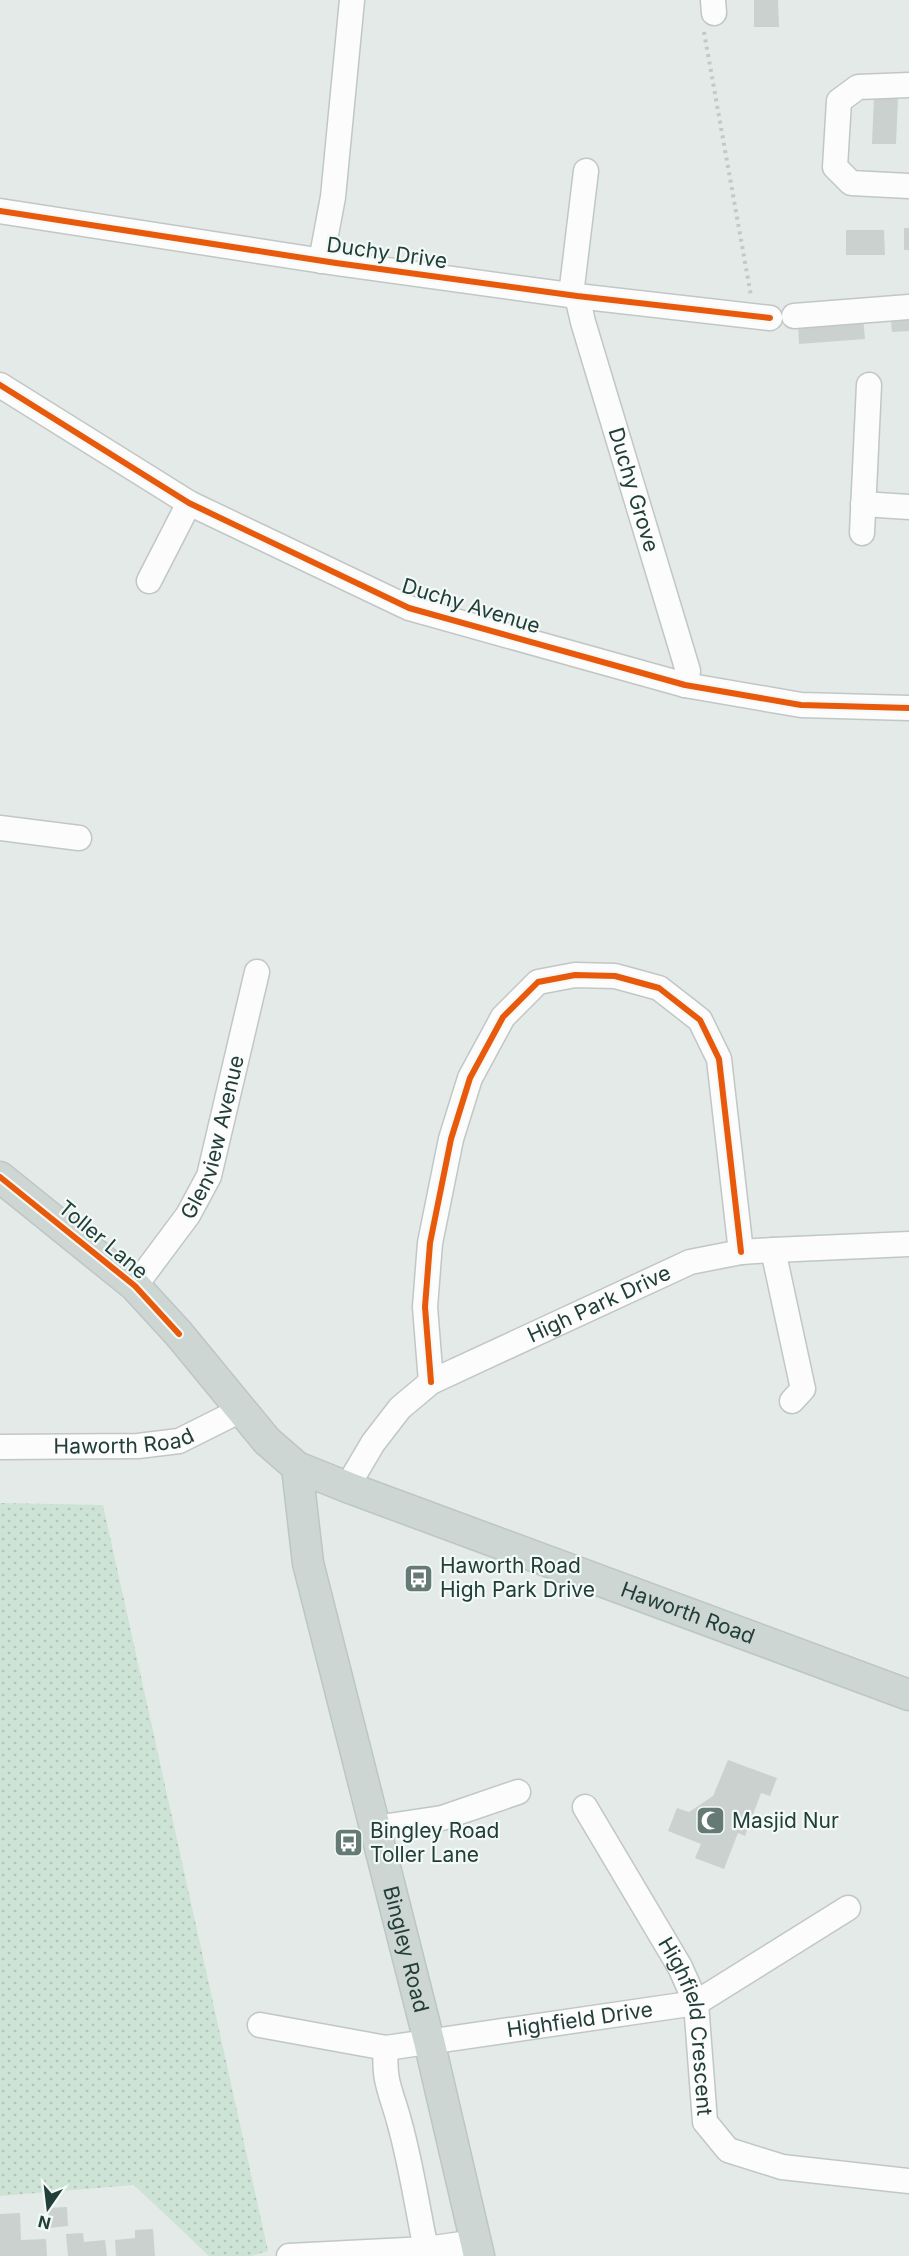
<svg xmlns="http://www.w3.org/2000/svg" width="909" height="2256" font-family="Inter,sans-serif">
<defs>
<pattern id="green-dots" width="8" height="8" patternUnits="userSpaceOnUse" patternTransform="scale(1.5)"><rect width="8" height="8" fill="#cde3d5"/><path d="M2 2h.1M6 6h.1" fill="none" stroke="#b0c4b8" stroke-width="1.8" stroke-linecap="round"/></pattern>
</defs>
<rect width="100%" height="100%" fill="#e4eae7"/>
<polygon fill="url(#green-dots)" points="0,1503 103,1505 268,2251 251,2256 209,2256 134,2185 0,2196"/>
<g fill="#cbd1cf">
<polygon points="754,0 778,0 779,27 754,27"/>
<polygon points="874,97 898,97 896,144 872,144"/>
<rect x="904" y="228" width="5" height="22"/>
<polygon points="846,230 884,230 885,255 846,255"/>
<polygon points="909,311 909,331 892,332 890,313"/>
<polygon points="863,317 865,339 799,344 798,322"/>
<polygon points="728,1760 777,1778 770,1796 761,1793 745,1836 738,1833 724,1869 695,1858 701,1844 668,1831 677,1808 689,1812 713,1796"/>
<polygon points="67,2207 68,2226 48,2228 47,2208"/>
<polygon points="20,2213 21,2240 46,2239 47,2256 0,2256 0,2214"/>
<polygon points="153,2229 155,2256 116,2256 115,2240 135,2238 135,2230"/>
<polygon points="83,2233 84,2242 105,2240 107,2256 68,2256 66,2234"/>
</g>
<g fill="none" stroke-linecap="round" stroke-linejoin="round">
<defs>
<g id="minor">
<polyline points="713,0 714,13"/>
<polyline points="909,85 858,87 839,101 835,167 851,183 909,186"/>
<polyline points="0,211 336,263 577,296 770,318"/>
<polyline points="321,261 333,197 352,0"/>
<polyline points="571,295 586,171"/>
<path id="s1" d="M577 296 583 322 688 671 685 685"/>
<polyline points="794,316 909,307"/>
<polyline points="0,385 189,503 409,608 685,685 801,705 909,708"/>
<polyline points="863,504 909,507"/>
<polyline points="862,533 869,385"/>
<polyline points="149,581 189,503"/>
<polyline points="0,828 79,838"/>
<polyline points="773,1250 803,1389 792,1401"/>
<path id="s2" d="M135 1286 188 1215 209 1176 257 972"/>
<polyline points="431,1382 425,1307 430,1243 451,1139 470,1078 503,1017 538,982 575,975 615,976 659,988 700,1020 719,1059 741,1252"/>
<path id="s3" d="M0 1447 138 1446 179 1441 241 1410"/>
<path id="s4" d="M347 1487 373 1443 400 1408 431 1382 690 1262 741 1252 773 1250 909 1244"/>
<path id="s5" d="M585 1807 680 1967 696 2003 705 2122 728 2150 782 2167 909 2181"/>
<polyline points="375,1828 442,1818 518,1792"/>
<path id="s6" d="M260 2025 386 2048 696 2003 848 1908"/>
<path d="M386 2048C383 2081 391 2091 399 2121 411 2163 417 2207 426 2249"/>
<polyline points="289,2256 426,2249 476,2242"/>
</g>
<g id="major">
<path id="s7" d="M0 1177 135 1286 179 1334 267 1441 297 1467 347 1487 909 1695"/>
<path id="s8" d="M297 1467 308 1563 429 2041 479 2256"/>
</g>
</defs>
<use href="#minor" stroke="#c1c7c4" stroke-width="27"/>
<use href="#major" stroke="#bcc6c3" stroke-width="33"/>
<polyline stroke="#c1cac8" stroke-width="4" stroke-dasharray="3 4.5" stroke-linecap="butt" points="704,32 751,296"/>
<use href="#minor" stroke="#fbfcfb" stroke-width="24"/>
<use href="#major" stroke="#cdd6d3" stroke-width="30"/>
<defs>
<g id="cycleway">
<polyline points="0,211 336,263 577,296 770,318"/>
<polyline points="0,385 189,503 409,608 685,685 801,705 909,708"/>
<polyline points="0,1177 135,1286 179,1334"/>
<polyline points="431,1382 425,1307 430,1243 451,1139 470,1078 503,1017 538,982 575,975 615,976 659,988 700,1020 719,1059 741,1252"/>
</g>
</defs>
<use href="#cycleway" stroke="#f2f9f6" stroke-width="10"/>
<use href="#cycleway" stroke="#e8590c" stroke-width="6"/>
</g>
<defs>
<symbol id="bus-square" viewBox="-11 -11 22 22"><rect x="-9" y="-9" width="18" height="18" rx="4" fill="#657a75" stroke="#f2f9f6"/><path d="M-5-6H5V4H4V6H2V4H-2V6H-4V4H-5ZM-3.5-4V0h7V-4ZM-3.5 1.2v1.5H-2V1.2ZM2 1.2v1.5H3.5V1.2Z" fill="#fff"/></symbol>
<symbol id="mosque-square" viewBox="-11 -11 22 22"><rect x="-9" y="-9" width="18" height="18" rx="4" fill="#657a75" stroke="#f2f9f6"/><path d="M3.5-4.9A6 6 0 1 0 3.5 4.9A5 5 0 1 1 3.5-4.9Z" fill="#fff"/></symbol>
</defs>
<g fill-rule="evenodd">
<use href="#bus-square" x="402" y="1562" width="33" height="33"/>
<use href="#mosque-square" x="694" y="1804" width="33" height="33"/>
<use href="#bus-square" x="332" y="1826" width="33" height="33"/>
</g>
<g text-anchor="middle" stroke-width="4.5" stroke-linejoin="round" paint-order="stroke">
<g font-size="21" fill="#213e38" stroke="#f2f9f6">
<text transform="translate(387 253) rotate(8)" y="7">Duchy Drive</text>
<text dy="7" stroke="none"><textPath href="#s1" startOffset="202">Duchy Grove</textPath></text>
<text transform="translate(471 606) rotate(17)" y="7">Duchy Avenue</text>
<text dy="7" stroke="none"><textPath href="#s2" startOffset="171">Glenview Avenue</textPath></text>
<text transform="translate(103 1240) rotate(40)" y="7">Toller Lane</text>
<text dy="7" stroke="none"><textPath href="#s4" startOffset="321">High Park Drive</textPath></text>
<text dy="7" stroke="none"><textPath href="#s3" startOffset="124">Haworth Road</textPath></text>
<text dy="7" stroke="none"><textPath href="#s7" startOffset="834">Haworth Road</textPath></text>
<text dy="7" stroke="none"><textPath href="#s8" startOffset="495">Bingley Road</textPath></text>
<text dy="7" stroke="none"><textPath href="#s6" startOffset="324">Highfield Drive</textPath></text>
<text dy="7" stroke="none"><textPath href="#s5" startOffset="246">Highfield Crescent</textPath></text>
</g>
<g font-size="21" fill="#213e38" stroke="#f2f9f6" text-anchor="start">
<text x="440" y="1573">Haworth Road<tspan x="440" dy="24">High Park Drive</tspan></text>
<text x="732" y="1828">Masjid Nur</text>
<text x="370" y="1838">Bingley Road<tspan x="370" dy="24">Toller Lane</tspan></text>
</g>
</g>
<g transform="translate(48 2208) rotate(194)" stroke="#f2f9f6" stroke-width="4.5" paint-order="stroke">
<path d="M0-4.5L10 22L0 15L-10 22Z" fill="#213e38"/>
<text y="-9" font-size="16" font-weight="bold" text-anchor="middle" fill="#213e38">N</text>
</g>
</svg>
